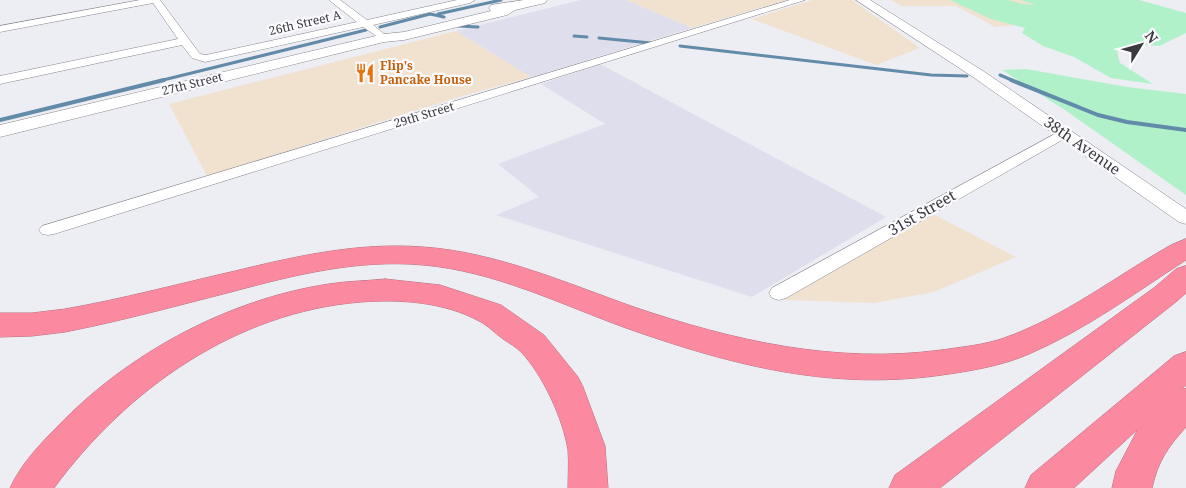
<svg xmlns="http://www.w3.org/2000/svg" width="1186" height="488" font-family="'Noto Serif',serif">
<rect width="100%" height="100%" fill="#ededf4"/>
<g fill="#f1e2cf">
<polygon points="626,0 786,0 692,28"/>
<polygon points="812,0 852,0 920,48 876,65 752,19"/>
<polygon points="891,0 1020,0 1090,19 995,27 956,6 902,6"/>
<polygon points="456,31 531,77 459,97 207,176 169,104"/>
<polygon points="933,214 1016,257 934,292 874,303 783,300"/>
</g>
<g fill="#dfdeec">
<polygon points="581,0 626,0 692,28 531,77 456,31"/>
<polygon points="600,64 886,217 752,297 496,215 539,197 498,164 605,124 541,84"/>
</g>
<g fill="#b0f1ca">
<polygon points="950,0 1008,0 1022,4 1036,5 1020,0 1139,0 1186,13 1186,33 1159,46 1133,44 1117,52 1120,63 1153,84 1111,78 1074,57 1043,46 1022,33 1025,28 991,19"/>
<polygon points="1026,69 1127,87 1186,94 1186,195 1065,110 1002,70"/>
</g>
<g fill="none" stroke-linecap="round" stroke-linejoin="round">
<g stroke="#628ba9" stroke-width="3">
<polyline points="438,14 501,0"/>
<polyline points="459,26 478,27"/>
<polyline points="380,27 430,14 444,17"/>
<polyline points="574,36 587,37"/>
<polyline points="599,38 651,43"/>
<polyline points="680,46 931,75 967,76"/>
<polyline points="1000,75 1014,81"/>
<polyline points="159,81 366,30"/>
</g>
<g stroke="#628ba9" stroke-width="4">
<polyline points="1011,80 1098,115 1127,122 1186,130"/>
<polyline points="0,120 164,80"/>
</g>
<defs>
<g id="minor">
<polygon points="140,0 160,0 200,54 206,55 357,22 329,0 340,0 367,20 457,0 475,0 470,3 373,25 389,38 384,41 363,27 205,62 192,58 182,45 0,84 0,76 178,39 153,3 0,32 0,26"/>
<polygon points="790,0 805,0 54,234 48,235 42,234 39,230 42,226"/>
<polygon points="1064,129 1069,130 1071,133 1069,136 786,298 779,300 772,298 769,293 772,288"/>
</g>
<polygon id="tertiary" points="856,0 870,0 983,71 1186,209 1186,224 1179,222 973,77"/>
<polygon id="secondary" points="524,0 547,0 545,3 515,10 507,15 404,40 384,42 0,137 0,125 384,34 404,32 491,11 489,8 491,5"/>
<g id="motorway">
<path d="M1186 239V260C1135 293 1085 330 1029 354 1004 365 976 370 949 374 834 392 734 366 626 328 560 304 494 271 423 265 358 259 294 275 231 292 176 306 121 321 65 332L32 336 0 337V313H32L65 309C122 299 178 284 235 271 297 256 359 242 423 247 496 252 566 283 634 307 734 341 836 364 941 350 962 347 984 345 1004 338 1064 317 1116 276 1171 245Z"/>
<polygon points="1186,266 1186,293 1177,301 940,488 889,488 895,475 1155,287 1176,269"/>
<path d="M385 279 440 285 501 305 544 335 578 377 583 387 605 446 608 488H568C568 475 569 463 568 450 563 419 543 375 521 352 516 347 509 343 503 339 495 333 487 325 479 321 444 302 400 299 361 302 236 312 127 389 54 488H10C21 464 40 444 58 426 128 353 229 299 329 284 347 281 367 281 385 279Z"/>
<path d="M1186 352V385L1181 390 1186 388V427C1168 447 1158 461 1152 488H1112L1116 471 1138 429 1074 488H1025L1031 475 1174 356Z"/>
</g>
</defs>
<use href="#minor" stroke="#85848b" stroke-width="1"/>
<use href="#tertiary" stroke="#85848b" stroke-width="1"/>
<use href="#secondary" stroke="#85848b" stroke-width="1"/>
<use href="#motorway" stroke="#b76e7d" stroke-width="1"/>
<use href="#minor" fill="#fff" fill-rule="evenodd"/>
<use href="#tertiary" fill="#fff" fill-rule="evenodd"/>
<use href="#secondary" fill="#fff" fill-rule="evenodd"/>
<use href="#motorway" fill="#fb8aa0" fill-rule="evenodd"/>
</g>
<defs>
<symbol id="restaurant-bare" viewBox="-9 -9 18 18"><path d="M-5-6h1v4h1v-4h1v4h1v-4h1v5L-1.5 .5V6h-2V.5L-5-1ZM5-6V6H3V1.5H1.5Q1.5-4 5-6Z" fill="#e8710a" stroke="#fbfbff" stroke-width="2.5" paint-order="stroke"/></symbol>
</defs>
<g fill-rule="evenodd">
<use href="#restaurant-bare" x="351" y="59" width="28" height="28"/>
</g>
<g text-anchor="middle" stroke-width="4.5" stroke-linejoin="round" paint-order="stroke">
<g font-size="12" fill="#3a3a3c" stroke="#fbfbff">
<text transform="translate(305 23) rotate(-13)" y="4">26th Street A</text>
<text transform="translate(192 84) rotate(-14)" y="4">27th Street</text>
<text transform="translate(424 115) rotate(-17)" y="4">29th Street</text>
</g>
<g font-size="12" font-weight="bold" fill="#c56008" stroke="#fbfbff" text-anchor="start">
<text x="380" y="70">Flip's<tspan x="380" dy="14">Pancake House</tspan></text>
</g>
<g font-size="15" fill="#3a3a3c" stroke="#fbfbff">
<text transform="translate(1082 146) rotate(35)" y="5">38th Avenue</text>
<text transform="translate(922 213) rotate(-30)" y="5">31st Street</text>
</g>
</g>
<g transform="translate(1141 45) rotate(53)" stroke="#fbfbff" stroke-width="4" paint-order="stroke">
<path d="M0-4L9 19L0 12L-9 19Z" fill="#3a3a3c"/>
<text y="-8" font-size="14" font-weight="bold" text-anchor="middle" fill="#3a3a3c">N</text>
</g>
</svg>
